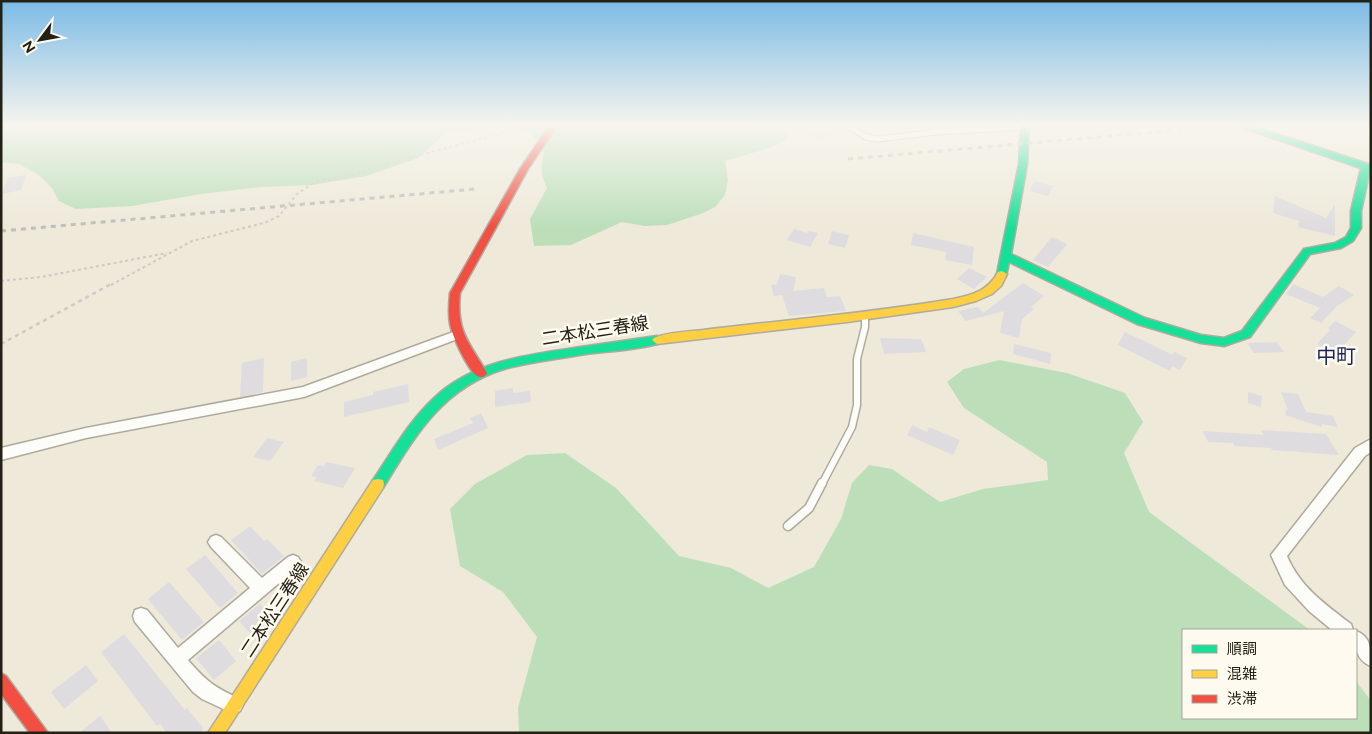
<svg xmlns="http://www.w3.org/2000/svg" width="1372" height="734" font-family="Raleway,'Noto Sans JP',sans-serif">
<rect width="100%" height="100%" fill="#eee9d9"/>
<g fill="#bcdfba">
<path d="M1 126H556L572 129 582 126H778L787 134V139L772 147 725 161 728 180 725 195 715 207 703 213 667 225 645 226 622 222 571 245 534 246 530 219 547 188C541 175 540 167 544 153L530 131 491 128 446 133 418 158 366 176 312 185 261 187 201 194 132 206 76 209 59 201 52 188 39 175 19 164 1 162Z"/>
<polygon points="999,360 1067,373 1125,393 1143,422 1124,453 1149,512 1310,630 1183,630 1183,718 1356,718 1356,681 1371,701 1371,733 519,733 518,708 537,637 503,592 460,566 450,509 475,484 527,455 565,453 616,488 679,556 731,568 768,588 814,567 841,519 852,483 869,465 892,469 940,502 983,489 1048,480 1047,462 964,408 947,382 964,369"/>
</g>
<g fill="#dfdcdf">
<polygon points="818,126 825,126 836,132 820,141 805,132"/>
<polygon points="26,175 21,190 2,194 7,178"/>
<polygon points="1034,181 1053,186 1048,196 1030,191"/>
<polygon points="1275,196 1326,218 1335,204 1335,236 1298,227 1299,221 1273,213"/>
<polygon points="794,229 807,233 808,231 818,233 810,247 787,240"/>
<polygon points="832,231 849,235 845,248 828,244"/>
<polygon points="913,233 974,247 972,265 945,260 946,252 911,245"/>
<polygon points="1052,237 1067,244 1048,267 1033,260"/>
<polygon points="969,268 987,277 974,289 957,279"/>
<polygon points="780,274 796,277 793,291 824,288 827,297 840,296 846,311 789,316 782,295 774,296 771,285 777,284"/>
<polygon points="1023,283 1044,296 1031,307 1034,309 1022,319 1019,338 1000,333 1004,311 966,321 958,311 978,307 983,313"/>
<polygon points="1293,284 1323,297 1339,286 1354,295 1337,306 1321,323 1310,318 1320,308 1286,294"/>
<polygon points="1335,321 1356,332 1336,354 1317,344 1330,330 1328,328"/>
<polygon points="1125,332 1173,355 1174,352 1187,358 1180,370 1172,366 1170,371 1118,345"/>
<polygon points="880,338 921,339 926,352 884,354"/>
<polygon points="1277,342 1284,352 1254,353 1247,343"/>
<polygon points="1014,344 1051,353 1050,364 1013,354"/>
<polygon points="264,358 263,392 240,397 242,363"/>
<polygon points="307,358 307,377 291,381 291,362"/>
<polygon points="408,384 409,402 344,417 344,402 373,395 373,392"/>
<polygon points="513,388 513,393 530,391 531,402 495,407 495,391"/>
<polygon points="1248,392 1262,396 1261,407 1248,403"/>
<polygon points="1281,392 1298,394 1306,412 1333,416 1338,427 1321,424 1322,427 1285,415 1286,410 1288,410"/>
<polygon points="481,413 488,428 438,450 434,439 473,423 470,418"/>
<polygon points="912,425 927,432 929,427 960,440 953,455 907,435"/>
<polygon points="1261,430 1326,434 1339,455 1272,450 1271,448 1234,446 1233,443 1208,442 1203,431 1264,435"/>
<polygon points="267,438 284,442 270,461 253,457"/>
<polygon points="326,462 355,468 343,488 314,481 317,477 311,476 318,465 324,466"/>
<polygon points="250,526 264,541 267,539 284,556 262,574 231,540"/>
<polygon points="205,555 238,593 220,608 186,569"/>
<polygon points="169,582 204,622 182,640 148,599"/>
<polygon points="260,604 274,619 264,635 257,641 239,621"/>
<polygon points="124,634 185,710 187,708 203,728 201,733 167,733 160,724 157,726 101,652"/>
<polygon points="219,640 236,661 214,680 196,658"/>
<polygon points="86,665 98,681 64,709 51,692"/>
<polygon points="100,716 112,733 79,733"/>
</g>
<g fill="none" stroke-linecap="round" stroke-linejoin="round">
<defs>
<polyline id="lane-far2" points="849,126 866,137 878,139 937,132 1026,127"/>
<polyline id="lane-far1" points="822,484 852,427 857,405 857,359 865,327 865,316"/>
<polyline id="lane" points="788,526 809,508 822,483"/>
<g id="street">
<polygon points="456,331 462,335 460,338 304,397 86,438 1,460 1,448 86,428 303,387"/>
<path d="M1371 439V452L1365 456 1287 556C1300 587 1326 605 1351 624L1353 630H1332L1309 611 1285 585 1271 555 1355 448Z"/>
<path d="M216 535 221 537 262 578 288 557 293 555 298 557 301 562 298 567 188 660C207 682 214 687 240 699L243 705 240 711 234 714 202 699 193 692 135 622 133 616 135 610 141 608 147 610 178 648 250 588 211 547 208 542 211 537Z"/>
<path d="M1356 631C1372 637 1371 651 1371 666 1355 660 1355 645 1356 631Z"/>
</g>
<g id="fast">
<polygon points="1021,126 1029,126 1027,164 1011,254 1145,318 1201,335 1224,338 1242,331 1304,249 1335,243 1346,237 1351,228 1351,211 1361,168 1243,128 1242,126 1253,126 1371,165 1361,211 1361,228 1353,241 1341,248 1310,254 1250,337 1224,346 1201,343 1137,324 1009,262 1006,276 998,276 997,274 1019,164"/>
<path d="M657 336 662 340 661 343C637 350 610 351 586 354 558 359 531 362 504 369 442 388 415 436 383 488L378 489 373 488 372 484 373 480C392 452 409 421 434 398 472 362 525 355 574 348 602 344 629 340 657 336Z"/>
</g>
<g id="slow">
<path d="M1002 271 1007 274 1001 286 992 294 976 301 953 307 847 322 657 344 652 340C657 333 692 331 703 330 786 320 870 313 953 299 973 295 989 290 998 272Z"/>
<polygon points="378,479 383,480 384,484 383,488 225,733 208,733 373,480"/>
</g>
<g id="jam">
<path d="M549 126H557L528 169 460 293C456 332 469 342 487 373L485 376C482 377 481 378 477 376 468 370 452 336 450 324 448 314 449 304 450 293L520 169Z"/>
<polygon points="1,673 6,676 48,733 30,733 1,694"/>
</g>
</defs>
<use href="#lane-far2" stroke="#aeaa9e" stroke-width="7"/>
<use href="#lane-far1" stroke="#aeaa9e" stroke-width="9"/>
<use href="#lane" stroke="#aeaa9e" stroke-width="11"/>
<use href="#street" stroke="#aeaa9e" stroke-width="3"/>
<use href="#fast" stroke="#aeaa9e" stroke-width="3"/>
<use href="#slow" stroke="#aeaa9e" stroke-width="3"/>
<use href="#jam" stroke="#aeaa9e" stroke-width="3"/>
<g stroke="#cccac4" stroke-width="2" stroke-dasharray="3 3" stroke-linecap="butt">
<polyline points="1,281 41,277 167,253"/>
<polyline points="111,285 192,241 264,223 279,216 297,194 315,182 351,175 389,163 530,126"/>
</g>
<polyline stroke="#cccac4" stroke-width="2.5" stroke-dasharray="4 4" stroke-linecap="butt" points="1,344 113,283"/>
<use href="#lane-far2" stroke="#fcfcf9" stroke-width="5"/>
<use href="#lane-far1" stroke="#fcfcf9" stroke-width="6"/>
<use href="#lane" stroke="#fcfcf9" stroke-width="8"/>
<use href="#street" fill="#fcfcf9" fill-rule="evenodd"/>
<use href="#fast" fill="#16e098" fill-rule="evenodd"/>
<use href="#slow" fill="#ffcf43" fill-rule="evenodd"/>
<use href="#jam" fill="#f24e42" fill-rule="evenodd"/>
<g stroke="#bebeba" stroke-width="3" stroke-dasharray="5 5" stroke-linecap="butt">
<polyline points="848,159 1224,126"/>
<polyline points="1,231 475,189"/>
</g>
</g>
<linearGradient id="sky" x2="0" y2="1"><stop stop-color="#7bbbe6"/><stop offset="0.55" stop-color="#f7f5ee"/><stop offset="1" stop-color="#f7f5ee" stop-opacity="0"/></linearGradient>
<rect width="1372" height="228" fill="url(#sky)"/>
<g text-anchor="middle" stroke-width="5" stroke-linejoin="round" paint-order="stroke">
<g font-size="18" fill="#232015" stroke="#fefaef">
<text transform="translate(595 331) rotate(-9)" y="6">二本松三春線</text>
<text transform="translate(275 610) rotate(-57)" y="6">二本松三春線</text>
</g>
<g font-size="20" fill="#18235a" stroke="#fefaef">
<text x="1336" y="363">中町</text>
</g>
</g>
<rect width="1372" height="734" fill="none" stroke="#232015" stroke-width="5"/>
<rect x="1182" y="629" width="175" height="90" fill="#fefaef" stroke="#a6a398"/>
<rect x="1192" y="645" width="25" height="8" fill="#16e098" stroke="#a6a398"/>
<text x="1227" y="654" font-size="15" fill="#232015">順調</text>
<rect x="1192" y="670" width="25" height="8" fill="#ffcf43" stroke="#a6a398"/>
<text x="1227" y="679" font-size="15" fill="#232015">混雑</text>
<rect x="1192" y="695" width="25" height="8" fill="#f24e42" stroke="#a6a398"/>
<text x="1227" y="704" font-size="15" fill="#232015">渋滞</text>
<g transform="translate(40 40) rotate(238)" stroke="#fefaef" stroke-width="4" paint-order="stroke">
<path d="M0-4L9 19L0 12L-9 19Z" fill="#232015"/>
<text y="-8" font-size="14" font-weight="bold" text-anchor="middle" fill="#232015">N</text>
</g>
</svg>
